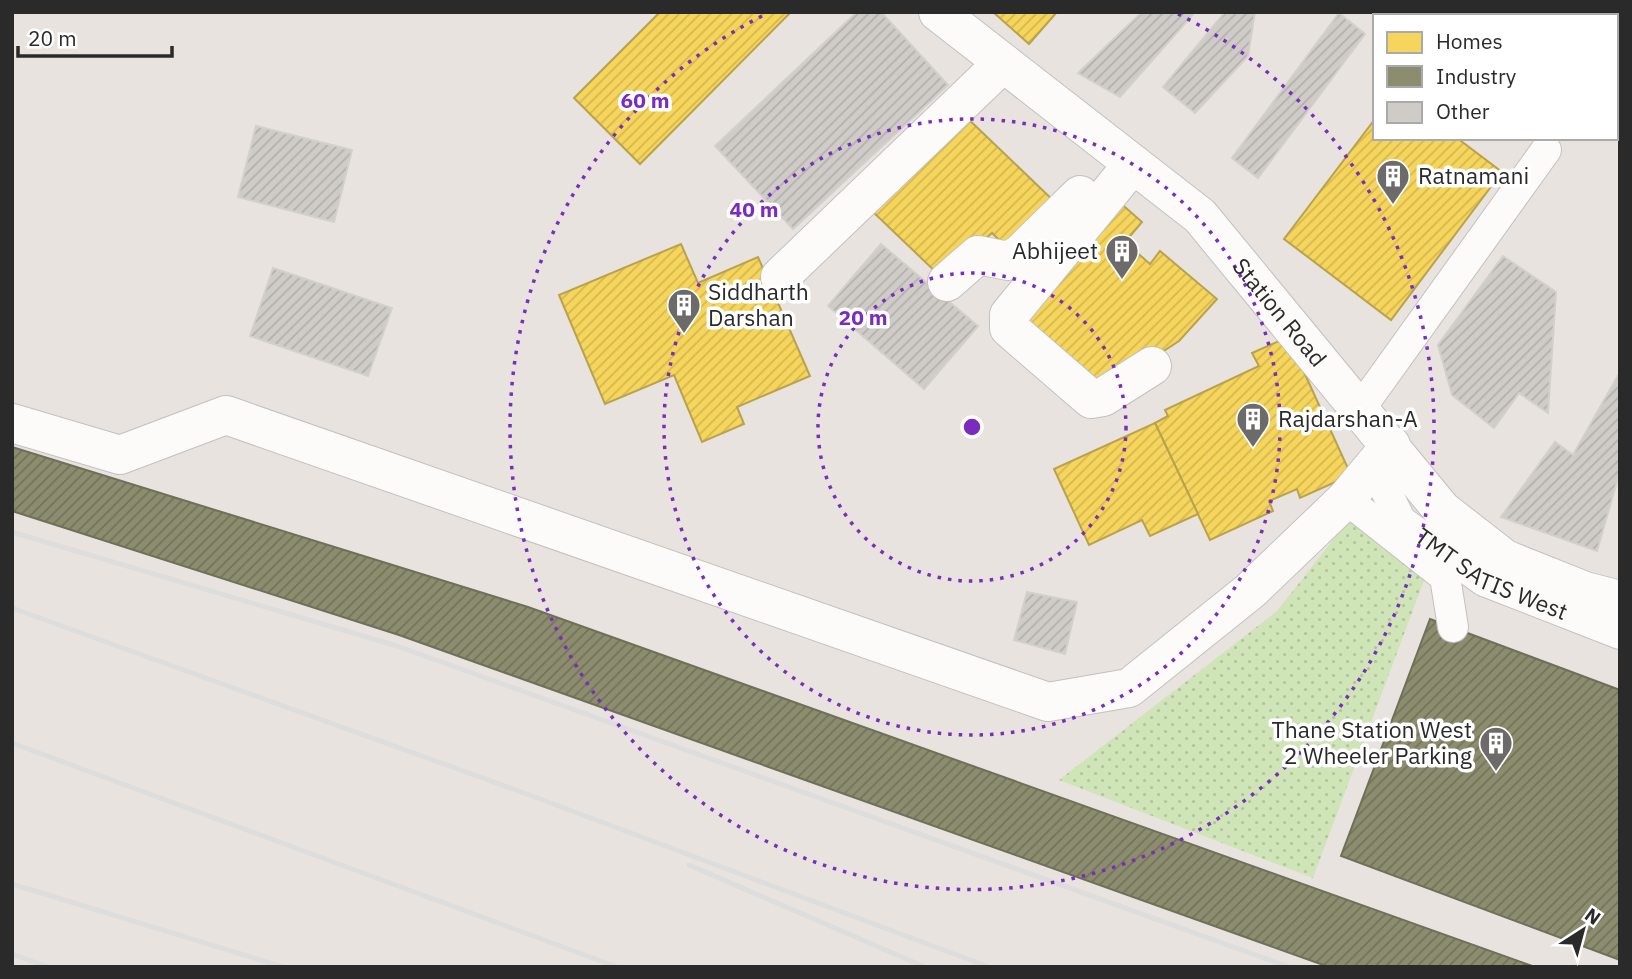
<svg xmlns="http://www.w3.org/2000/svg" width="1632" height="979" font-family="'IBM Plex Sans',sans-serif">
<defs>
<pattern id="grass-dots" width="8" height="8" patternUnits="userSpaceOnUse" patternTransform="scale(1.75)"><rect width="8" height="8" fill="#cfe4b7"/><path d="M2 2h.1M6 6h.1" fill="none" stroke="#b2c49e" stroke-width="1.8" stroke-linecap="round"/></pattern>
<pattern id="homes-hatch" width="6" height="6" patternUnits="userSpaceOnUse" patternTransform="scale(1.75)"><rect width="6" height="6" fill="#f6d55c"/><path d="M-1 1l2-2M0 6l6-6M5 7l2-2" fill="none" stroke="#d3b750"/></pattern>
<pattern id="industry-hatch" width="6" height="6" patternUnits="userSpaceOnUse" patternTransform="scale(1.75)"><rect width="6" height="6" fill="#8c8c6e"/><path d="M-1 1l2-2M0 6l6-6M5 7l2-2" fill="none" stroke="#73735b"/></pattern>
<pattern id="building-hatch" width="6" height="6" patternUnits="userSpaceOnUse" patternTransform="scale(1.75)"><rect width="6" height="6" fill="#cfccc8"/><path d="M-1 1l2-2M0 6l6-6M5 7l2-2" fill="none" stroke="#b2afac"/></pattern>
</defs>
<rect width="100%" height="100%" fill="#e8e3df"/>
<polygon fill="url(#grass-dots)" points="1352,516 1426,575 1313,878 1059,780 1277,611"/>
<g fill="url(#homes-hatch)" stroke="#b9a24d" stroke-width="2">
<polygon points="660,12 791,12 640,164 574,98"/>
<polygon points="993,12 1057,12 1029,44"/>
<polygon points="963,114 1057,204 1011,252 992,233 942,278 871,210"/>
<polygon points="1375,119 1375,138 1457,138 1502,172 1391,320 1284,239"/>
<polygon points="1117,200 1142,222 1125,242 1150,264 1160,251 1217,299 1179,341 1096,395 1016,320"/>
<polygon points="681,244 698,283 758,257 810,376 737,407 744,424 702,442 674,375 605,404 559,295"/>
<polygon points="1288,337 1351,475 1300,498 1297,489 1269,501 1273,511 1210,540 1155,423 1168,416 1165,410 1259,366 1252,353"/>
<polygon points="1155,423 1198,514 1150,536 1142,520 1089,545 1054,469"/>
</g>
<g fill="url(#industry-hatch)" stroke="#6f6f5a" stroke-width="2">
<polygon points="12,447 528,607 1535,967 1329,967 399,635 12,511"/>
<polygon points="1430,619 1620,690 1620,960 1341,856"/>
</g>
<g fill="url(#building-hatch)" stroke="#d3cfcb" stroke-width="2">
<polygon points="857,12 881,12 948,85 793,229 715,146"/>
<polygon points="1142,12 1195,12 1120,97 1078,73"/>
<polygon points="1225,12 1255,12 1248,56 1195,113 1163,87"/>
<polygon points="1339,13 1365,34 1258,178 1232,158"/>
<polygon points="256,126 352,150 334,222 238,197"/>
<polygon points="881,244 978,326 924,389 828,306"/>
<polygon points="1503,256 1556,292 1548,413 1519,393 1494,428 1452,395 1438,345"/>
<polygon points="273,268 392,308 368,376 250,336"/>
<polygon points="1620,372 1620,471 1597,551 1501,517 1555,442 1573,455"/>
<polygon points="1027,592 1077,602 1065,654 1014,640"/>
</g>
<g fill="none" stroke-linecap="round" stroke-linejoin="round">
<defs>
<g id="lane">
<polyline points="1360,409 1546,150"/>
<path id="s1" d="M1391 445 1385 489 1401 521 1484 581 1620 634"/>
<polyline points="1346,499 1445,577 1453,627"/>
</g>
<g id="street">
<path id="s2" d="M938 12 1200 216 1442 510 1505 559 1585 591 1620 600"/>
<polyline points="1133,164 1009,315 1009,328 1091,399 1103,397 1152,366"/>
<polyline points="780,277 1003,63"/>
<polyline points="947,282 978,255 1008,261 1020,254 1080,195"/>
<polyline points="12,423 120,455 226,415 1048,702 1129,688 1250,591 1346,499 1391,445"/>
</g>
</defs>
<use href="#lane" stroke="#c2c1c1" stroke-width="32"/>
<use href="#street" stroke="#c2c1c1" stroke-width="40"/>
<use href="#lane" stroke="#fcfbfa" stroke-width="30"/>
<use href="#street" stroke="#fcfbfa" stroke-width="38"/>
<g stroke="#ddddde" stroke-width="5">
<polyline points="12,532 397,646 1289,967"/>
<polyline points="12,608 516,790 989,967"/>
<polyline points="12,743 617,967"/>
<polyline points="689,865 925,967"/>
<polyline points="12,884 283,967"/>
<polyline points="12,954 48,967"/>
</g>
</g>
<g fill="none" stroke="#7b2cbf" stroke-width="3.5" stroke-dasharray="3.5 7">
<circle cx="972" cy="427" r="154"/>
<circle cx="972" cy="427" r="308"/>
<path d="M1178 14A462 462 0 1 1 766 14"/>
</g>
<defs>
<symbol id="building-pin" viewBox="-11 -11 22 30"><path d="M0 17L-7.5 6A9.5 9.5 0 1 1 7.5 6Z" fill="#6c6b69" stroke="#fff"/><path d="M-4-6H4V6H1V3H-1V6H-4ZM-2.5-4.3h1.7v1.8h-1.7ZM.8-4.3h1.7v1.8H.8ZM-2.5-1h1.7V.8h-1.7ZM.8-1h1.7V.8H.8Z" fill="#fff"/></symbol>
</defs>
<g fill-rule="evenodd">
<use href="#building-pin" x="1374" y="157" width="38" height="52"/>
<use href="#building-pin" x="1103" y="232" width="38" height="52"/>
<use href="#building-pin" x="665" y="286" width="38" height="52"/>
<use href="#building-pin" x="1234" y="400" width="38" height="52"/>
<use href="#building-pin" x="1477" y="724" width="38" height="52"/>
</g>
<g text-anchor="middle" stroke-width="7" stroke-linejoin="round" paint-order="stroke">
<g font-size="23" fill="#2a2a2a" stroke="#fff" text-anchor="start">
<text x="1418" y="184">Ratnamani</text>
<text x="1098" y="259" text-anchor="end">Abhijeet</text>
<text x="708" y="300">Siddharth<tspan x="708" dy="26">Darshan</tspan></text>
<text x="1278" y="427">Rajdarshan-A</text>
<text x="1472" y="738" text-anchor="end">Thane Station West<tspan x="1472" dy="26">2 Wheeler Parking</tspan></text>
</g>
<g font-size="23" fill="#2a2a2a" stroke="#fff">
<text dy="8" stroke="none"><textPath href="#s2" startOffset="457">Station Road</textPath></text>
<text dy="8" stroke="none"><textPath href="#s1" startOffset="186">TMT SATIS West</textPath></text>
</g>
</g>
<circle cx="972" cy="427" r="10" fill="#7b2cbf" stroke="#fff" stroke-width="3.5"/>
<g font-size="21" text-anchor="middle" font-weight="bold" fill="#7b2cbf" stroke="#fff" stroke-width="7" stroke-linejoin="round" paint-order="stroke">
<text x="645" y="108">60 m</text>
<text x="754" y="217">40 m</text>
<text x="863" y="325">20 m</text>
</g>
<rect width="1632" height="979" fill="none" stroke="#2a2a2a" stroke-width="28"/>
<rect x="1373" y="14" width="245" height="126" fill="#ffffff" stroke="#aaaaaa" stroke-width="2"/>
<rect x="1387" y="32" width="35" height="21" fill="#f6d55c" stroke="#aaaaaa" stroke-width="2"/>
<text x="1436" y="49" font-size="21" fill="#2a2a2a">Homes</text>
<rect x="1387" y="66" width="35" height="21" fill="#8c8c6e" stroke="#aaaaaa" stroke-width="2"/>
<text x="1436" y="84" font-size="21" fill="#2a2a2a">Industry</text>
<rect x="1387" y="102" width="35" height="21" fill="#cfccc8" stroke="#aaaaaa" stroke-width="2"/>
<text x="1436" y="119" font-size="21" fill="#2a2a2a">Other</text>
<g transform="translate(1583 930) rotate(36)" stroke="#ffffff" stroke-width="5" paint-order="stroke">
<path d="M0-5L12 26L0 18L-12 26Z" fill="#2a2a2a"/>
<text y="-10" font-size="19" font-weight="bold" text-anchor="middle" fill="#2a2a2a">N</text>
</g>
<path d="M18 46v10h154v-10" fill="none" stroke="#2a2a2a" stroke-width="3.5"/>
<text x="28" y="46" font-size="21" fill="#2a2a2a" stroke="#ffffff" stroke-width="5" paint-order="stroke">20 m</text>
</svg>
